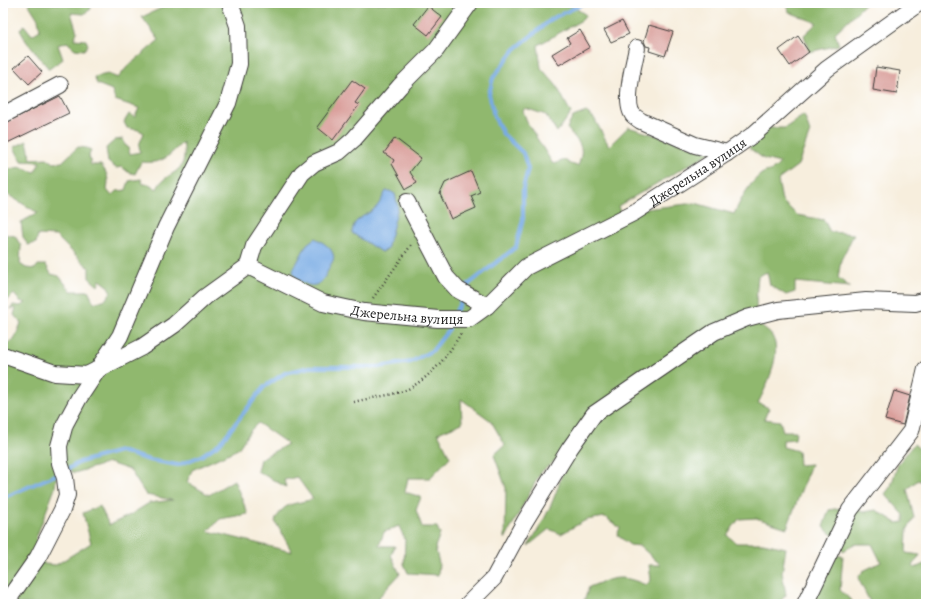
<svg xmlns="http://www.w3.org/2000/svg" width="929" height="607" font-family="Alegreya,serif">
<rect width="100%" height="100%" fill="#fff"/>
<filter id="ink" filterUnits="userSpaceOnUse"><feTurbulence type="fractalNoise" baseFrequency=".025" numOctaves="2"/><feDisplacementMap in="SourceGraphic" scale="8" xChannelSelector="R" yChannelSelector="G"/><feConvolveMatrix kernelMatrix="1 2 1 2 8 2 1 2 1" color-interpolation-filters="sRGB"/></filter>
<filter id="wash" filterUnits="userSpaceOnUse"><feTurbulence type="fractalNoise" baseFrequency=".012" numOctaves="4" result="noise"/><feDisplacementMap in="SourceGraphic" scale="16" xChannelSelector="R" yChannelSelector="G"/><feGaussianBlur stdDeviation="0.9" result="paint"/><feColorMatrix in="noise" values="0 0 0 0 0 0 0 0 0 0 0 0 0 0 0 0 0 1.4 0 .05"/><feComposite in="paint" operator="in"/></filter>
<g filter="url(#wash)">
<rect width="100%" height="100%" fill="#f7eedd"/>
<g fill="#90b86e" stroke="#566a45" fill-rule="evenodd">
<polygon points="28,3 90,4 91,9 84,14 71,13 77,32 74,39 86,40 88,45 84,50 75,49 67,42 58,45 63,59 49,69 26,41 20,30 24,25 32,35 40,30 38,19"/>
<path d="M165 3H568L586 15 582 20 538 45 541 68 556 85 571 113 557 132 546 115 525 108 523 111 528 124 553 164 565 160 570 164 578 166C586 145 579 144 567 128L573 117 586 112 594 118 609 146 628 127 711 152 618 206 620 212 695 203 734 214C741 200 747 186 760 175 768 169 771 174 780 163L764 159 749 148 767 128H785L804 115 810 132 798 165 778 180 782 201 797 215 824 220 830 232 854 234 841 260 838 278 850 287 795 282V292L786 295 770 285 767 272 758 276C757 287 754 313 759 323 761 328 769 331 772 336 783 352 766 388 758 403L769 408 764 419 780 421 783 431H796L795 439 783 440V447L798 451 799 465 811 464 787 528 756 518 739 519 727 535 736 543H763L786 548 782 572 786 595 778 604H583L589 587C615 577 620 574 646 585L651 580 649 565H661L640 546 630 545 617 535 620 528 605 517 586 520 561 534 549 529 528 546C545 520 555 500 563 470L557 459 541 472 505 539 506 488 494 455 505 445 491 421 461 399 462 423 438 433 450 457 430 478H408L405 492 421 497 416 510 422 527H437L440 534 435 547 439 563 438 575 408 573 404 564 405 540 399 526 384 532 379 546H395L391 555 400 574 379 597 381 604H3V345L14 340 21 323 14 315 16 308 11 309 13 305 20 306 26 303 20 301 14 294 7 301 3 302V234L15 236 21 246 20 264 26 268 35 269 38 265H46L51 274 59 276 71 291H88L94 303 106 299 111 292 107 285 100 280 98 286 89 278V268L56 236 38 235 36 243 28 245 23 237 21 222 38 213 5 193 3 194V168L6 170 20 167 35 172 40 162 21 161 14 147 27 141 31 159 47 158 54 163 62 162 78 147 87 148 91 150 89 156 91 165H101C108 174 109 179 107 190L112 196 117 191 126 190 129 181 141 179 143 184H149L157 189C165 169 190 178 183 142 167 157 164 164 141 162L135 174 128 172 122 167 116 168 108 162 106 148 115 140 123 139 125 145 128 147 130 154 140 152 139 145 144 133 139 130 127 128 124 122 129 114 135 117 139 108 115 100 112 90 97 84 94 77 108 74 118 78 127 67 159 40 142 17 166 6ZM258 423 288 444 260 459 257 471 286 487 284 480 297 477 313 499C294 505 284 501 275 521L292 552 208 531 220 519 248 514 234 480 209 495 187 482 192 470 238 449 250 431ZM63 425 60 463 74 473 109 463 130 470 146 495 173 500 149 503 130 515 109 525 100 506 83 513 91 543 56 565 44 564 36 538 55 488Z"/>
<polygon points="787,3 866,3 835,33 839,45 809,52 804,35 817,23 789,12"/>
<polygon points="914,444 926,455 926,484 918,480 907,489 914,518 907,530 906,553 920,555 913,566 915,568 926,563 926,604 871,604 858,578 863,571 881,562 872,544 856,544 843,551 839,541 823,527 829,510 840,508 845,520 857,510 864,512 876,510 897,523 904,522 904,515 885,494 891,486 898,464"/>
<polygon points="833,555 843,556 840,590 855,604 808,604"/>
</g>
<g fill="#78abe4" stroke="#4a6480">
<path d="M386 191H390L395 194 398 207 387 250 381 252 352 233C353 219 362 218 373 210 379 206 382 198 386 191Z"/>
<path d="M315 238C322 242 331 247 333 254 335 259 332 262 330 266 325 278 318 291 304 283 297 280 294 277 293 270L307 244Z"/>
</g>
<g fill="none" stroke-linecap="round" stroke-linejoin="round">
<g stroke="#78abe4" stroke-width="4">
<polyline points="466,291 469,284 516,247 523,219 523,188 528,169 523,153 503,134 494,116 489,94 493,78 515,49 553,18 585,3"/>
<polyline points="456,311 463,297"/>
<polyline points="66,470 80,462 120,451 149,460 178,465 201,456 220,443 264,387 285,373 310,367 378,367 411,362 433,350 449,329"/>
<polyline points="3,502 5,497 60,473"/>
</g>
</g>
<g id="blocks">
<g fill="#daa09c">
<polygon points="428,6 442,17 428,35 414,24"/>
<polygon points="622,21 629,34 611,42 604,30"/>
<polygon points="649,25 673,32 665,56 649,51 650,47 646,46 644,41"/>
<polygon points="580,30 590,47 559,65 552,54 570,43 567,38"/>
<polygon points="798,36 809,52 790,66 779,50"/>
<polygon points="28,56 42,72 29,84 14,68"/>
<polygon points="876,67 900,71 897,94 873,90"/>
<polygon points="352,80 365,89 355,103 359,105 333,140 317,127"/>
<polygon points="60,96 69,113 3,145 3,124"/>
<polygon points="395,138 421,158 410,172 417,183 406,189 392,164 394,160 384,153"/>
<polygon points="471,171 480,192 471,196 476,208 451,219 440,194 445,183"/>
<polygon points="894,391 910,396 903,425 885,420"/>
</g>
</g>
</g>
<g filter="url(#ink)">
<use href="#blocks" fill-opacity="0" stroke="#3d3c39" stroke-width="1"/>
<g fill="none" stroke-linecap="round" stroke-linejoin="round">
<defs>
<g id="minor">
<path id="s1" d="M470 3 436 50 400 86 354 139 339 152 314 163 302 173 254 246 248 266 323 303 364 312 438 319H469L487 306 526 267 635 212 727 153 754 134 827 69 919 3"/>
<path d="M637 48C634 64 623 102 633 115 635 117 638 119 641 121L695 145 727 153"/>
<polyline points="3,115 60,85"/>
<polyline points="407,202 446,277 458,290 487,306"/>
<polyline points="3,355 55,373 87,375 142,347 174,325 205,297 248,266"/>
<polyline points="5,604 38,557 62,510 67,495 65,478 60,463 59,446 65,424 79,398 120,336 166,227 228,103 239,64 238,26 230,3"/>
<polyline points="468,604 494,578 525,521 570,448 594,414 714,332 747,318 778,310 866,301 915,303 926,300"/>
<polyline points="805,604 850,510 911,431 926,369"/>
</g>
</defs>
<use href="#minor" stroke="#3d3c39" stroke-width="18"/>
<g stroke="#3d3c39" stroke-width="2.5" stroke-dasharray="1 3" stroke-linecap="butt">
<polyline points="373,298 412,244"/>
<path d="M354 402C368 398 396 395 408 389 432 376 448 356 461 333"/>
</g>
<use href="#minor" stroke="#fff" stroke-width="16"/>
</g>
</g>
<g text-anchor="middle" stroke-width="3" stroke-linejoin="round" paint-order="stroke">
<g font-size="14" fill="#1c1c1c" stroke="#fff">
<text dy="5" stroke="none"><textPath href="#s1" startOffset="855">Джерельна вулиця</textPath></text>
<text dy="5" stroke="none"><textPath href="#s1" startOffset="519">Джерельна вулиця</textPath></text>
</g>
</g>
<rect width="929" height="607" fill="none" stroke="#fff" stroke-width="16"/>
</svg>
